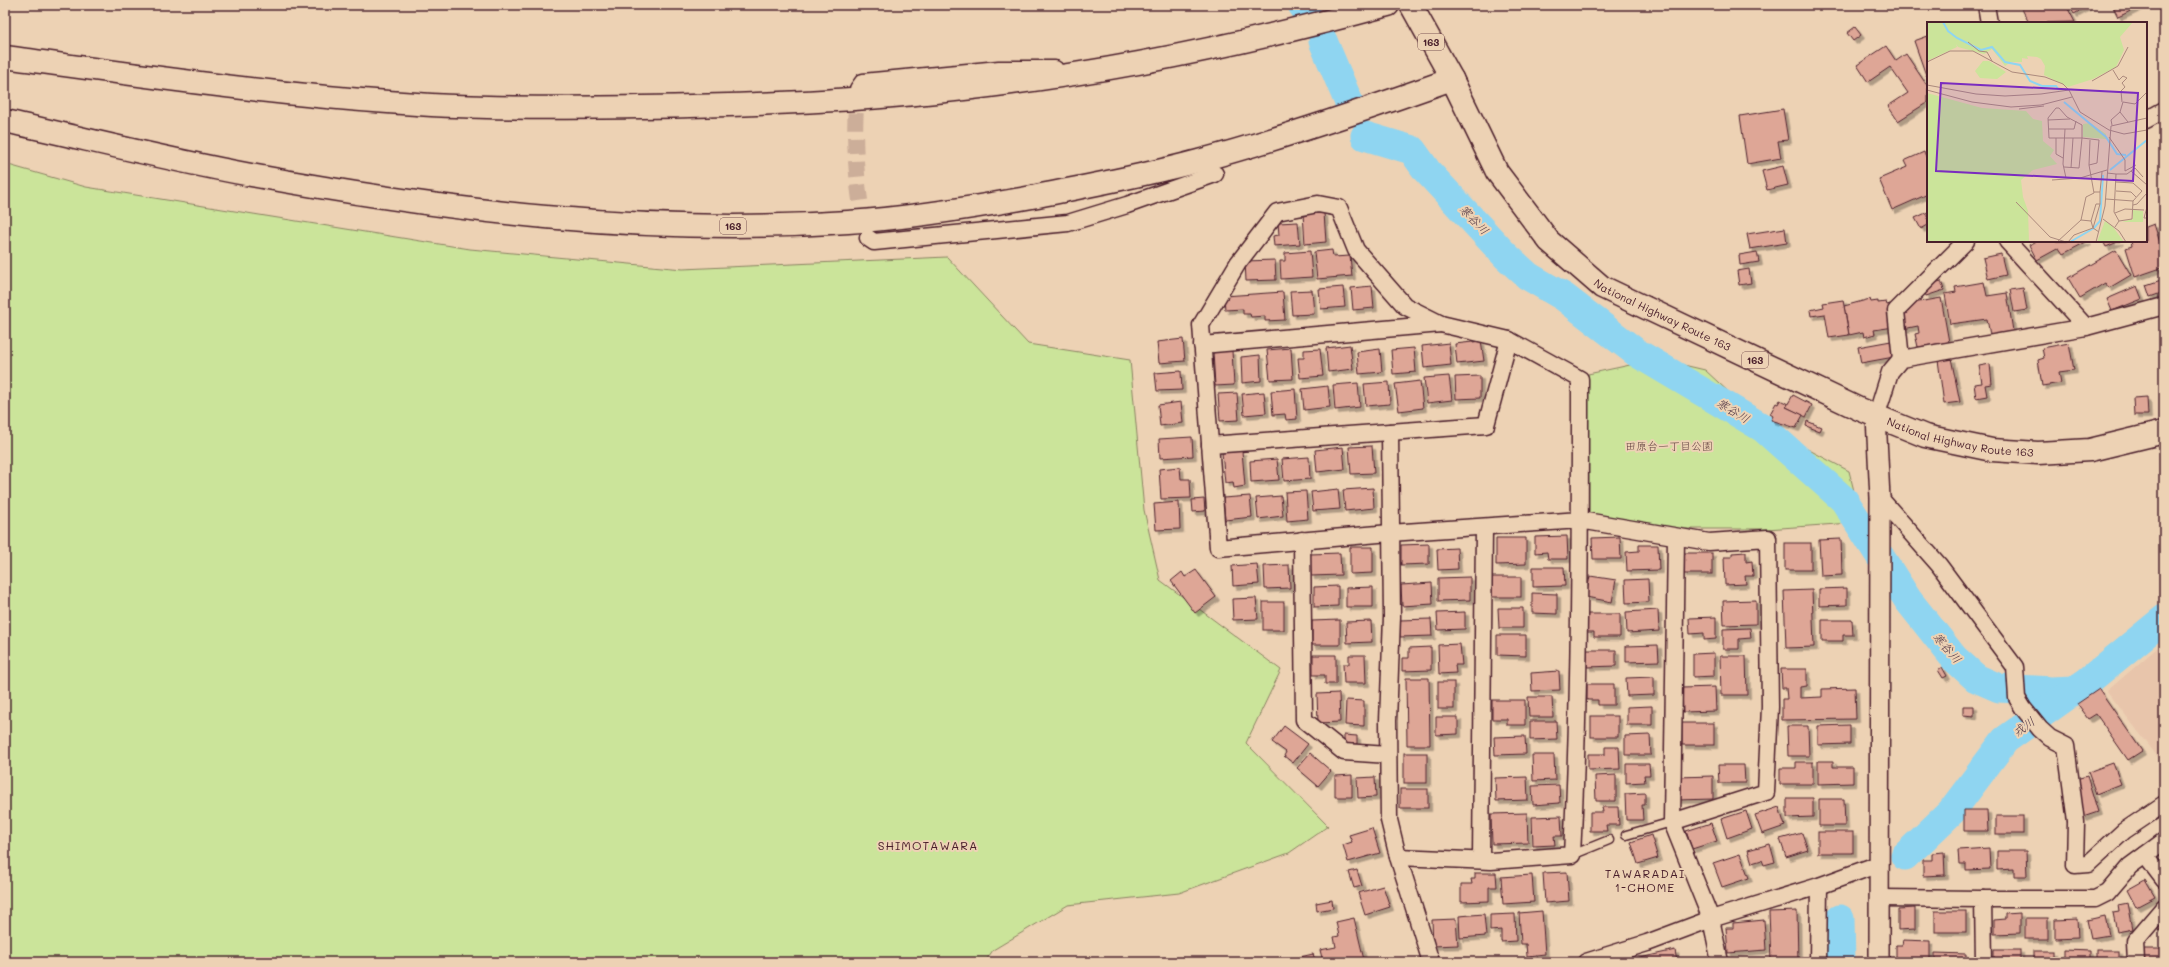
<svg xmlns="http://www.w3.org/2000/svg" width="2169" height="967" font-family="Mali,'Klee One',sans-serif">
<defs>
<filter id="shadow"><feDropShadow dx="3.5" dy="3.5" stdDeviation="0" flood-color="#0004"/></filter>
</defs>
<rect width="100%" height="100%" fill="#edd2b4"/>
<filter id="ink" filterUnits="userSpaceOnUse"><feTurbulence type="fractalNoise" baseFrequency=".025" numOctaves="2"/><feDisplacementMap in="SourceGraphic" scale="8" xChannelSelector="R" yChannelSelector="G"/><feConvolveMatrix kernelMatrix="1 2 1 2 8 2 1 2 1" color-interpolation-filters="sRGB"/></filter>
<g filter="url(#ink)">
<polygon fill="#e8c5ab" points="2164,642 2164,765 2107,691"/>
<g fill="#cbe49a" stroke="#8a8262">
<polygon points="5,164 86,187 470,249 683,269 947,257 1028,344 1130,360 1144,510 1160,580 1281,670 1246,743 1328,826 1289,853 1179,893 1068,905 993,950 985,962 5,962"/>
<polygon points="1658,359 1705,370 1746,408 1796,443 1849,471 1858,507 1851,523 1767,529 1681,529 1589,515 1588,374"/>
</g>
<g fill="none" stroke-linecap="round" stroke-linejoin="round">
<g stroke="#8fd5f1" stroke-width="29">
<polyline points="1302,5 1306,10"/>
<polyline points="1323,41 1350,105"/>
<polyline points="1365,136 1412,150 1427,171 1505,255 1528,276 1564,297 1637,353 1763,428 1844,500 1908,600 1954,658 1976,678 1999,688 2051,691 2074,690"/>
<polyline points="1905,856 1951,812 2005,740 2088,681 2164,619"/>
<polyline points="1840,919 1841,962"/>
</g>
</g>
<g fill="#dea696" stroke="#4a1f2b" filter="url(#shadow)">
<polygon points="2020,5 2066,5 2075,22 2029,23"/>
<polygon points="2069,5 2090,5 2074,14"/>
<polygon points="2112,5 2143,5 2118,17"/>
<polygon points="1855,27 1861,35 1853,41 1847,33"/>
<polygon points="1928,36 1928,78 1927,78 1914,41"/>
<polygon points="1886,46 1896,61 1906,54 1928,87 1928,102 1898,121 1888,106 1908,93 1890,67 1868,82 1857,65"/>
<polygon points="1783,109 1788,140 1778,141 1781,158 1747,164 1740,116"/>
<polygon points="1924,152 1928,161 1928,194 1892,210 1879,179 1907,167 1904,161"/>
<polygon points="1783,166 1788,185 1767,190 1762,171"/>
<polygon points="1928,212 1928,225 1921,229 1915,218"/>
<polygon points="1324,213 1326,242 1305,244 1303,214"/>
<polygon points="1298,222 1300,244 1274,246 1273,236 1279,235 1278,223"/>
<polygon points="2154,224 2164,255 2164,267 2135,277 2126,248 2132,246 2131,241 2146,241 2146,227"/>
<polygon points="1785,228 1787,243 1750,249 1747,234"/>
<polygon points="2037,241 2088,241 2063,254 2059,248 2037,260 2029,245"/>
<polygon points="2103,241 2120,241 2106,247"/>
<polygon points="1332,250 1333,257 1350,256 1352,276 1317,279 1314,252"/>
<polygon points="2116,250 2131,275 2109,288 2105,283 2080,298 2068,278"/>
<polygon points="1310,251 1312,277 1281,279 1280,261 1285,261 1285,253"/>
<polygon points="1757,252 1759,262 1740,265 1739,255"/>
<polygon points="2001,254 2006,275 1988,279 1983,258"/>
<polygon points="1275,260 1276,280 1246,281 1245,261"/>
<polygon points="1749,269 1751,283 1739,285 1737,271"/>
<polygon points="2164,279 2164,292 2150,297 2146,285"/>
<polygon points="1941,281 1944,290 1926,296 1923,286"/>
<polygon points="1984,282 1987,296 2007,293 2013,331 1990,335 1987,319 1950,324 1945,294 1956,292 1955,287"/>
<polygon points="1372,286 1374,308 1353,310 1351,288"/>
<polygon points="2137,286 2142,299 2112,311 2107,299"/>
<polygon points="1343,287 1345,307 1321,309 1319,289"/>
<polygon points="2023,288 2027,310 2014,312 2010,290"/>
<polygon points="1312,290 1314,314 1292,315 1290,291"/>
<polygon points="1283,292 1285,320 1265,321 1265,316 1251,317 1250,314 1243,314 1243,309 1225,310 1224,296"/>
<polygon points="1941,298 1949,342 1918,347 1915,334 1919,333 1918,326 1903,329 1900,313 1909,311 1908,304"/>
<polygon points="1870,299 1871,302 1878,301 1878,303 1886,302 1887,305 1890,304 1894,327 1874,330 1875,334 1864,337 1863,332 1849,335 1844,306"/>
<polygon points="1843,300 1849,335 1829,338 1825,314 1811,316 1810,310 1824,307 1823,303"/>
<polygon points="1183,339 1185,361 1159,363 1157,342"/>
<polygon points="1481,341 1484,361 1457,364 1455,344"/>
<polygon points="1891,341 1894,357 1861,363 1858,347"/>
<polygon points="1449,343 1451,365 1424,368 1422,346"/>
<polygon points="2069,343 2074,370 2059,372 2061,383 2042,386 2038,360 2044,358 2042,348"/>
<polygon points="1350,345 1353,369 1328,372 1326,348"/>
<polygon points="1291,348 1293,379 1270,380 1267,350"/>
<polygon points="1414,348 1416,372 1393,374 1391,350"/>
<polygon points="1320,349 1323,376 1300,378 1298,358 1304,358 1304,350"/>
<polygon points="1380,349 1382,372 1359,374 1357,352"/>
<polygon points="1232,351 1234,385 1215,386 1213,352"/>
<polygon points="1260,355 1261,381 1242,383 1241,357"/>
<polygon points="1951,358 1960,402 1944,404 1938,360"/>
<polygon points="1990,364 1992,384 1985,385 1987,396 1976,398 1974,384 1982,383 1979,366"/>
<polygon points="1181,371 1182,390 1157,391 1155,373"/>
<polygon points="1449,376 1452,400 1427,403 1424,378"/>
<polygon points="1480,376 1480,398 1456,399 1455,377"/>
<polygon points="1420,381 1423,408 1399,411 1395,384"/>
<polygon points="1389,382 1390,404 1366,406 1364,384"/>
<polygon points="1358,383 1360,407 1335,410 1333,385"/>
<polygon points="1328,386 1330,407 1304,410 1302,389"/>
<polygon points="1295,389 1297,419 1286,420 1285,414 1273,415 1271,391"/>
<polygon points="1264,392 1266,413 1244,415 1242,394"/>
<polygon points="1237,393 1239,420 1220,421 1218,394"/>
<polygon points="1793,395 1812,405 1806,417 1786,407"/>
<polygon points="2147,397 2148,415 2134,415 2133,398"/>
<polygon points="1780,400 1788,404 1786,407 1803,415 1796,428 1771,420 1773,416 1770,414 1776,403 1778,404"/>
<polygon points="1181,402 1183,423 1160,426 1158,405"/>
<polygon points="1807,421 1821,427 1819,431 1806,426"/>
<polygon points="1192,437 1193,456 1160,458 1159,439"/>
<polygon points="1372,446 1374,473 1351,474 1349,447"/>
<polygon points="1343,447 1345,469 1317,472 1315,450"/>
<polygon points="1242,451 1245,486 1234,488 1233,482 1225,483 1222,453"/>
<polygon points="1309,457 1310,479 1284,481 1282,459"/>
<polygon points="1277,459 1279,480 1251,482 1250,461"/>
<polygon points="1180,467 1181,479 1190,479 1191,498 1161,499 1159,469"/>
<polygon points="1373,488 1374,508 1345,511 1343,490"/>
<polygon points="1338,489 1340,509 1313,511 1311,492"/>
<polygon points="1306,491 1308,519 1287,521 1285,492"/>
<polygon points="1250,496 1252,517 1225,520 1223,498"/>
<polygon points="1281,496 1283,516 1258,519 1256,498"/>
<polygon points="1204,499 1205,511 1193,512 1192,500"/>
<polygon points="1179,502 1180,529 1156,530 1154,504"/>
<polygon points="1567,536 1568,559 1548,559 1547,552 1535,553 1535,537"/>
<polygon points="1620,537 1621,559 1593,559 1592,538"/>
<polygon points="1496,538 1526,538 1526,564 1496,565"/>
<polygon points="1841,539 1842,575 1821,576 1819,540"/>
<rect x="1785" y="543" width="26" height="27"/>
<polygon points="1429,544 1429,564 1401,565 1401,545"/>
<polygon points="1639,545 1658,545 1659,570 1627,571 1626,552 1639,551"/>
<polygon points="1350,547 1373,547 1373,573 1350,574"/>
<polygon points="1457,548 1458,569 1438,570 1437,549"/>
<polygon points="1746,552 1746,562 1752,561 1753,576 1745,576 1746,584 1725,585 1724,557 1732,557 1732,553"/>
<polygon points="1340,553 1341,575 1311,576 1310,554"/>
<rect x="1683" y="553" width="29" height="21"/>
<polygon points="1257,564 1259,584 1233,586 1232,566"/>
<polygon points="1289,565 1290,588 1265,589 1264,566"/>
<polygon points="1533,567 1564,567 1565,586 1533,587"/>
<polygon points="1196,570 1216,597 1195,613 1171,581 1182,572 1185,577"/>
<polygon points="1590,576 1616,580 1612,602 1586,597"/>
<polygon points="1470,577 1470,600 1438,601 1438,578"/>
<rect x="1492" y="577" width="29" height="20"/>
<polygon points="1648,579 1649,602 1626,603 1625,580"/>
<polygon points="1432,583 1433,604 1402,606 1401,585"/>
<polygon points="1338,586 1338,606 1314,607 1314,587"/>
<polygon points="1373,587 1373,607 1346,607 1346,588"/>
<polygon points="1847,588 1847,605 1819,606 1819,589"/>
<polygon points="1812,590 1814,647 1786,648 1784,591"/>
<polygon points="1532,593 1557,594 1557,614 1532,613"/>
<polygon points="1256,598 1258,619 1233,620 1232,599"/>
<polygon points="1756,600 1756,624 1724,625 1723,601"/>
<rect x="1263" y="602" width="21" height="28"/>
<polygon points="1498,608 1523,608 1523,628 1499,628"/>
<polygon points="1658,610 1659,631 1627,633 1626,612"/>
<polygon points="1465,612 1465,629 1438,630 1437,613"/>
<polygon points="1587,614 1620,614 1620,637 1594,637 1594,632 1587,632"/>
<polygon points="1716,617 1716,639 1704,640 1704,633 1690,634 1689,618"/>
<polygon points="1431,619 1432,636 1400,637 1400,620"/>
<polygon points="1340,620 1340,645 1312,645 1312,621"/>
<polygon points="1822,620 1852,620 1853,635 1843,635 1843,641 1822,641"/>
<polygon points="1371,621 1372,642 1347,643 1346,622"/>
<polygon points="1750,628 1751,638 1739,639 1739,649 1723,649 1723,629"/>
<polygon points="1497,635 1526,635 1526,656 1497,655"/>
<polygon points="1460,644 1462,665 1455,665 1456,673 1439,674 1438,645"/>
<polygon points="1658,645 1659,661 1626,662 1626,646"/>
<polygon points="1431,647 1431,670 1402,671 1402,658 1409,658 1409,648"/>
<polygon points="1587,650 1616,650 1616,666 1587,667"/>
<polygon points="1714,653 1714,676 1693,677 1693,654"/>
<polygon points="1313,655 1336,655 1336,684 1325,684 1325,675 1313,675"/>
<polygon points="1349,655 1365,655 1366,683 1344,683 1343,664 1349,664"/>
<polygon points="1720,656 1746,656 1747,695 1721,695"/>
<polygon points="1942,667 1947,676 1943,678 1938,670"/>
<polygon points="1781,669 1807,669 1807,686 1800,687 1800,698 1822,697 1822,689 1855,688 1856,719 1782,720 1782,699 1787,699 1786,688 1782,688"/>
<polygon points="1559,671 1560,690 1532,691 1531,673"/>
<polygon points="1654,677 1654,695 1627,696 1626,678"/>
<polygon points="1406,678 1429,678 1430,745 1407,745"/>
<rect x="1438" y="682" width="16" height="27"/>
<polygon points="1587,684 1614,684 1614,705 1598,705 1598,700 1587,700"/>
<polygon points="1715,687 1716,711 1683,712 1682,688"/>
<polygon points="2099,689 2142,751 2128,760 2096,714 2088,719 2077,704"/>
<polygon points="1339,693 1340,722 1318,723 1317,694"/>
<polygon points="1528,697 1552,697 1553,717 1529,717"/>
<polygon points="1346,700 1364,701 1364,726 1345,725"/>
<polygon points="1492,700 1525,700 1525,725 1507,725 1507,719 1492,719"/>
<polygon points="1652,706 1652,725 1627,725 1627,707"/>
<polygon points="1963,706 1974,706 1974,716 1963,715"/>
<rect x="1591" y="716" width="27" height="21"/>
<polygon points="1436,717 1458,717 1458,734 1436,735"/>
<polygon points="1530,721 1556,721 1557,739 1530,740"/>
<rect x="1682" y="723" width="32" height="22"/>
<polygon points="1850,725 1850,744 1818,745 1818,726"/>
<polygon points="1284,726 1308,744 1293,763 1284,756 1286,752 1272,742"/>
<polygon points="1787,726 1808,726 1809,756 1788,756"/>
<polygon points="1344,735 1357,736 1357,744 1344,744"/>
<polygon points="1650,735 1651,755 1625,755 1625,736"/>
<polygon points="1525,736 1526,754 1495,755 1494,737"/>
<polygon points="1605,747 1619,747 1620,769 1588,770 1588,754 1605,754"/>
<polygon points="1310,753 1331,771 1318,786 1297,768"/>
<rect x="1404" y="753" width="23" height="30"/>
<polygon points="1532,755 1554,755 1555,780 1533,781"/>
<polygon points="1818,761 1833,761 1833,767 1853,767 1853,783 1818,784"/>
<polygon points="1796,762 1813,762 1813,784 1780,784 1780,768 1796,768"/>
<polygon points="2113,763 2121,784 2096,794 2088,772"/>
<polygon points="1626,764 1649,764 1650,775 1644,775 1645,782 1626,783"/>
<polygon points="1718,765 1744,765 1745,783 1719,783"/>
<polygon points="1352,775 1352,797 1335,797 1335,776"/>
<polygon points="1616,775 1616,801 1596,801 1595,776"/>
<polygon points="1713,776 1713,799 1678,800 1677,777"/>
<polygon points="2087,776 2098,812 2083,817 2072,780"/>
<polygon points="1375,777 1376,797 1358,798 1357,778"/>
<polygon points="1527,777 1528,800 1496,801 1495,778"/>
<polygon points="1559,785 1560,803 1533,805 1532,786"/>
<rect x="1400" y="789" width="28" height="19"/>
<polygon points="1645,793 1645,805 1642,805 1643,820 1626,820 1625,794"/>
<polygon points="1787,798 1813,798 1813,817 1787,818"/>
<polygon points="1819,799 1844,799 1845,826 1819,826"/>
<polygon points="1602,807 1618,807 1619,825 1606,825 1607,831 1590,831 1590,812 1603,812"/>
<polygon points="1779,807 1785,826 1762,834 1755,815"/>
<polygon points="1964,810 1987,810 1988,831 1964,831"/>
<polygon points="1746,811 1752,829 1727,838 1721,819"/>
<polygon points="1527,813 1528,843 1492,844 1491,814"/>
<polygon points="1561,816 1562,836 1554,836 1555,845 1533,846 1532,817"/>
<rect x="1996" y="816" width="27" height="18"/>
<polygon points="1711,823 1717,841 1692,849 1686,831"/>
<polygon points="1372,828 1380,853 1348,862 1343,845 1352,842 1349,835"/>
<rect x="1818" y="832" width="35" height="21"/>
<polygon points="1802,833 1808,850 1786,857 1780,839"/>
<polygon points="1651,835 1658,858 1638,864 1631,842"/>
<polygon points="1770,844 1775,862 1764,865 1762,860 1752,863 1748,850"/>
<polygon points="1989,848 1990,869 1966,870 1966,864 1959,864 1958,850"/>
<polygon points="1997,851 2026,851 2027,876 2014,876 2014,869 1997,870"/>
<polygon points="1944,852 1945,875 1923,876 1923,860 1932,860 1932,853"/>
<polygon points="1740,854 1749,878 1722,887 1713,863"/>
<polygon points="1357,870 1362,886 1354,888 1349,872"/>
<polygon points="1567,872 1569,901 1545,903 1543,873"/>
<polygon points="1475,873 1496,873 1497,887 1489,887 1489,901 1461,902 1461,884 1472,884 1471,879 1475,879"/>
<polygon points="1532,875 1534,902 1503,904 1501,877"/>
<polygon points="2145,880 2155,897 2136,907 2127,890"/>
<polygon points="1383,886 1390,907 1365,915 1358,893"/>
<polygon points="1332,900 1333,908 1317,911 1316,903"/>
<polygon points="2128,903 2133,929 2117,932 2113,913 2119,912 2118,905"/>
<polygon points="1915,908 1915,929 1898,930 1898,909"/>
<polygon points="1542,911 1545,954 1527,956 1526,944 1521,944 1519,913"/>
<polygon points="1797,911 1798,962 1771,962 1769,912"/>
<rect x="1935" y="911" width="31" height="21"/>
<polygon points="2020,913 2020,933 1994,934 1994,920 2006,919 2006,914"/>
<polygon points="1484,914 1486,936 1460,938 1459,916"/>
<polygon points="1515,914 1516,941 1501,942 1501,930 1490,931 1490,915"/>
<polygon points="2164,915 2164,933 2155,927"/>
<polygon points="2105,916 2109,935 2091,938 2087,920"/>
<polygon points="1354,918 1364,960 1356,962 1323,962 1320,950 1336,947 1334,937 1339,936 1336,922"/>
<rect x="2025" y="918" width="23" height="21"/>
<polygon points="1456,919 1458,945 1433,946 1432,920"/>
<polygon points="2077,919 2078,938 2055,939 2055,920"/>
<polygon points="1764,920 1766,950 1728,953 1726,928 1733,928 1733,923"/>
<polygon points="1903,940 1930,941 1930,962 1896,962 1896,945 1902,945"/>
<rect x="2144" y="949" width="20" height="13"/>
<polygon points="1675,950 1677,962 1632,962 1631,960"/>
<rect x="1994" y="950" width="26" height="12"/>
<polygon points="2064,950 2090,951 2090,962 2064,962"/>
<rect x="2097" y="950" width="22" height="12"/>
<rect x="2033" y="951" width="21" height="11"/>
<polygon points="1935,953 1966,954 1966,962 1935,962"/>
<polygon points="1313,954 1316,962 1301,962 1300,957"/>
</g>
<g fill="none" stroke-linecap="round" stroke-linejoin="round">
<path stroke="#ccae99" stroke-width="16" stroke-dasharray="16 8" stroke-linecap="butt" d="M858 89C852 129 856 192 866 231"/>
<defs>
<g id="service">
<polyline points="1626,835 1672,822"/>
<polyline points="1572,855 1609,840"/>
</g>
<g id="minor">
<polyline points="1986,5 1989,23"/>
<polyline points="858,89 863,82 999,69 1055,69"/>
<polyline points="2146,120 2164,110"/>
<polyline points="868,238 874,242 1068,223 1127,205 1215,174"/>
<polyline points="2007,241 2086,327"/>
<polyline points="1202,345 1441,324"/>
<polyline points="1901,359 1896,311 1966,241"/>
<polyline points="1876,417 1890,372 1901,359 2086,327 2164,306"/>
<polyline points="1390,432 1392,617 1388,721 1389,820 1398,857 1431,962"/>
<polyline points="1210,445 1486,425 1509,340"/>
<polyline points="1880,498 1939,565 2015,667 2017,698 2023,708 2040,729 2050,738 2066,746 2076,822 2075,865 2088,864 2124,831 2164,804"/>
<polyline points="1676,537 1672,822 1711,919 1720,962"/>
<polyline points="1302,540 1304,720 1344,752 1388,755"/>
<polyline points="2145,855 2164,880"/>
<path d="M1398 857 1491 861 1572 855C1580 697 1580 538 1580 379L1509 340 1441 324 1405 306 1356 250 1339 208 1318 204 1277 212 1238 263 1201 325 1218 548 1390 533 1580 520 1709 542 1768 538 1770 707 1766 792 1672 822"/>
<polyline points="1481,860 1484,527"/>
<polyline points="1879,898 1983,899 1984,962"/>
<polyline points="1983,899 2095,899 2107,893 2130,866 2164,841"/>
<polyline points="1586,962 1647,943 1711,919 1819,886 1879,864"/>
<polyline points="1818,962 1819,886"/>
<polyline points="2136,962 2135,941 2164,907"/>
</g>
<polyline id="tertiary" points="1876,417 1880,498 1879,962"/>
<g id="trunk">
<path id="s1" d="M1411 5 1452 79 1497 172 1549 241 1602 287 1859 409 1925 436 1992 450 2038 453 2090 450 2164 432"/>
<path d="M5 57C132 74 260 93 388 102 471 109 556 108 640 107 764 105 888 100 1011 83 1138 67 1264 39 1388 5"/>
<path d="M5 121C87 139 169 160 251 175 447 211 649 236 848 222 910 218 971 208 1032 197 1087 186 1143 176 1198 161 1284 138 1368 109 1452 79"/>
</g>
</defs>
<use href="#service" stroke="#4a1f2b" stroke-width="11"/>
<use href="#minor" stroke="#4a1f2b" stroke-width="19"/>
<use href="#tertiary" stroke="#4a1f2b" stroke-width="22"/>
<use href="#trunk" stroke="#4a1f2b" stroke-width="25"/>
<use href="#service" stroke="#edd2b4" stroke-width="8"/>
<use href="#minor" stroke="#edd2b4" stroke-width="16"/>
<use href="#tertiary" stroke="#edd2b4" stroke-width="19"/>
<use href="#trunk" stroke="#edd2b4" stroke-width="22"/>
</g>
</g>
<g text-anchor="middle" stroke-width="4" stroke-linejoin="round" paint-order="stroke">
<g fill="#edd2b4" stroke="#7b5554" stroke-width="1">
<rect x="1418" y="34" width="26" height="16" rx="3"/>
<rect x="720" y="218" width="26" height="16" rx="3"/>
<rect x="1742" y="352" width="26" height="16" rx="3"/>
</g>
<g font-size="10" font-weight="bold" fill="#4a1f2b">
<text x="1431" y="46">163</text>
<text x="733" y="230">163</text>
<text x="1755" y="364">163</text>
</g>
<g font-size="11" fill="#4a1f2b" stroke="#edd2b4">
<text dy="4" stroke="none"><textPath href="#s1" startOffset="411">National Highway Route 163</textPath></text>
<text dy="4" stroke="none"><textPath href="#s1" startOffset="735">National Highway Route 163</textPath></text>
</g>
<g font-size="11" fill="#5d3d3c" stroke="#edd2b4">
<text x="1669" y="450">田原台一丁目公園</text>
</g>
<g font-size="12" font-style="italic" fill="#543a49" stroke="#edd2b4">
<text transform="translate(1474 220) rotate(46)" y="4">寒谷川</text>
<text transform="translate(1733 411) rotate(31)" y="4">寒谷川</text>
<text transform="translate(1947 648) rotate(49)" y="4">寒谷川</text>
<text transform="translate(2024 727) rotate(-36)" y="4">戎川</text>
</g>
<g font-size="12" letter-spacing="1" fill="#4a1f2b" stroke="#edd2b4">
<text x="928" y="850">SHIMOTAWARA</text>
<text x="1645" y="878">TAWARADAI<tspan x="1645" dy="14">1-CHOME</tspan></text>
</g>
</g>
<g transform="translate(1927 22)">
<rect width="220" height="220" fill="#edd2b4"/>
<path d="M0 0H206L193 15 197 28 189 45 166 57 141 65 117 53 118 44 114 37 110 35 100 34 101 37 95 36V40H84L78 44 65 27 57 32 31 25 29 22 30 25 0 39ZM56 39H62L79 50 70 57 53 56 48 49ZM0 71 55 86 99 89 106 97 115 99 116 119 127 128 123 134 130 142 106 148 94 158 96 175 101 189 102 220H0ZM163 101 179 112V117L156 115V102ZM206 188 216 189V200H195L206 197ZM178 199 186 205 197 220H170Z" fill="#cbe49a"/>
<path fill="none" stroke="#8fd5f1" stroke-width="2" d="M16 0 21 9 30 16 54 28 65 25 78 40 93 43 103 59 115 64H129L132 68M137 80 179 115 190 132 199 133M183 148 220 118M143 220 167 206 173 199 176 153"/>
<path fill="none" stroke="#ac8a7d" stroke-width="1" d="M41 20 52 29 60 30 65 39M0 40 23 29H46L85 50 118 55 136 62 142 68 153 90 182 108 197 112 220 108M186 48 192 58 196 54 200 56 195 61 198 65 194 69 195 80M165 59 191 44 201 25M0 63 49 72 78 74 114 72 142 68M0 68 45 80 84 85 114 83 145 75M92 87 117 84M193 90 201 100M121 98 143 97M185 103 184 98 193 90 196 80 208 82 220 70M122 107H147L149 99M138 107 136 142 139 156M182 115 198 138V149L209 143M129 116V132L136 136M137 145 152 146 155 116V103L140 95 132 86H129L121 96 122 116H155L172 118 170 141 162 143M144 146 146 116M204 149 220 163M180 151 189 152 187 190 192 199M189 152H200L208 146 216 155M125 158 153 156 180 148M189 169 204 170 209 175M167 170H173V182M173 170 175 150M179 177 206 179 215 169 206 161 189 160M89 180 123 215 139 220M206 183 210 182 220 171M220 185 217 196H220M188 191 198 187 217 188M176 197 192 209 199 220M154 198 164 199 166 206 172 210M188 205 192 199 205 197 206 179M130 220 154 198 159 175 167 171 162 143 163 118M141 220 147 213 166 206 173 182H169L164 199M169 220 178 184 184 104 220 96"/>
<path fill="#7b2cbf" fill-opacity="0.15" stroke="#7b2cbf" stroke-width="2" d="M14 61 211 71 206 159 9 149Z"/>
<rect width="220" height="220" fill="none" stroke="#4a1f2b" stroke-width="2"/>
</g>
<rect width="2169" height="967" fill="none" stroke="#edd2b4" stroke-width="20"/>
<rect x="10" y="10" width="2149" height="947" fill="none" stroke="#4a1f2b" stroke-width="1.5" filter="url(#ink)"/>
</svg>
